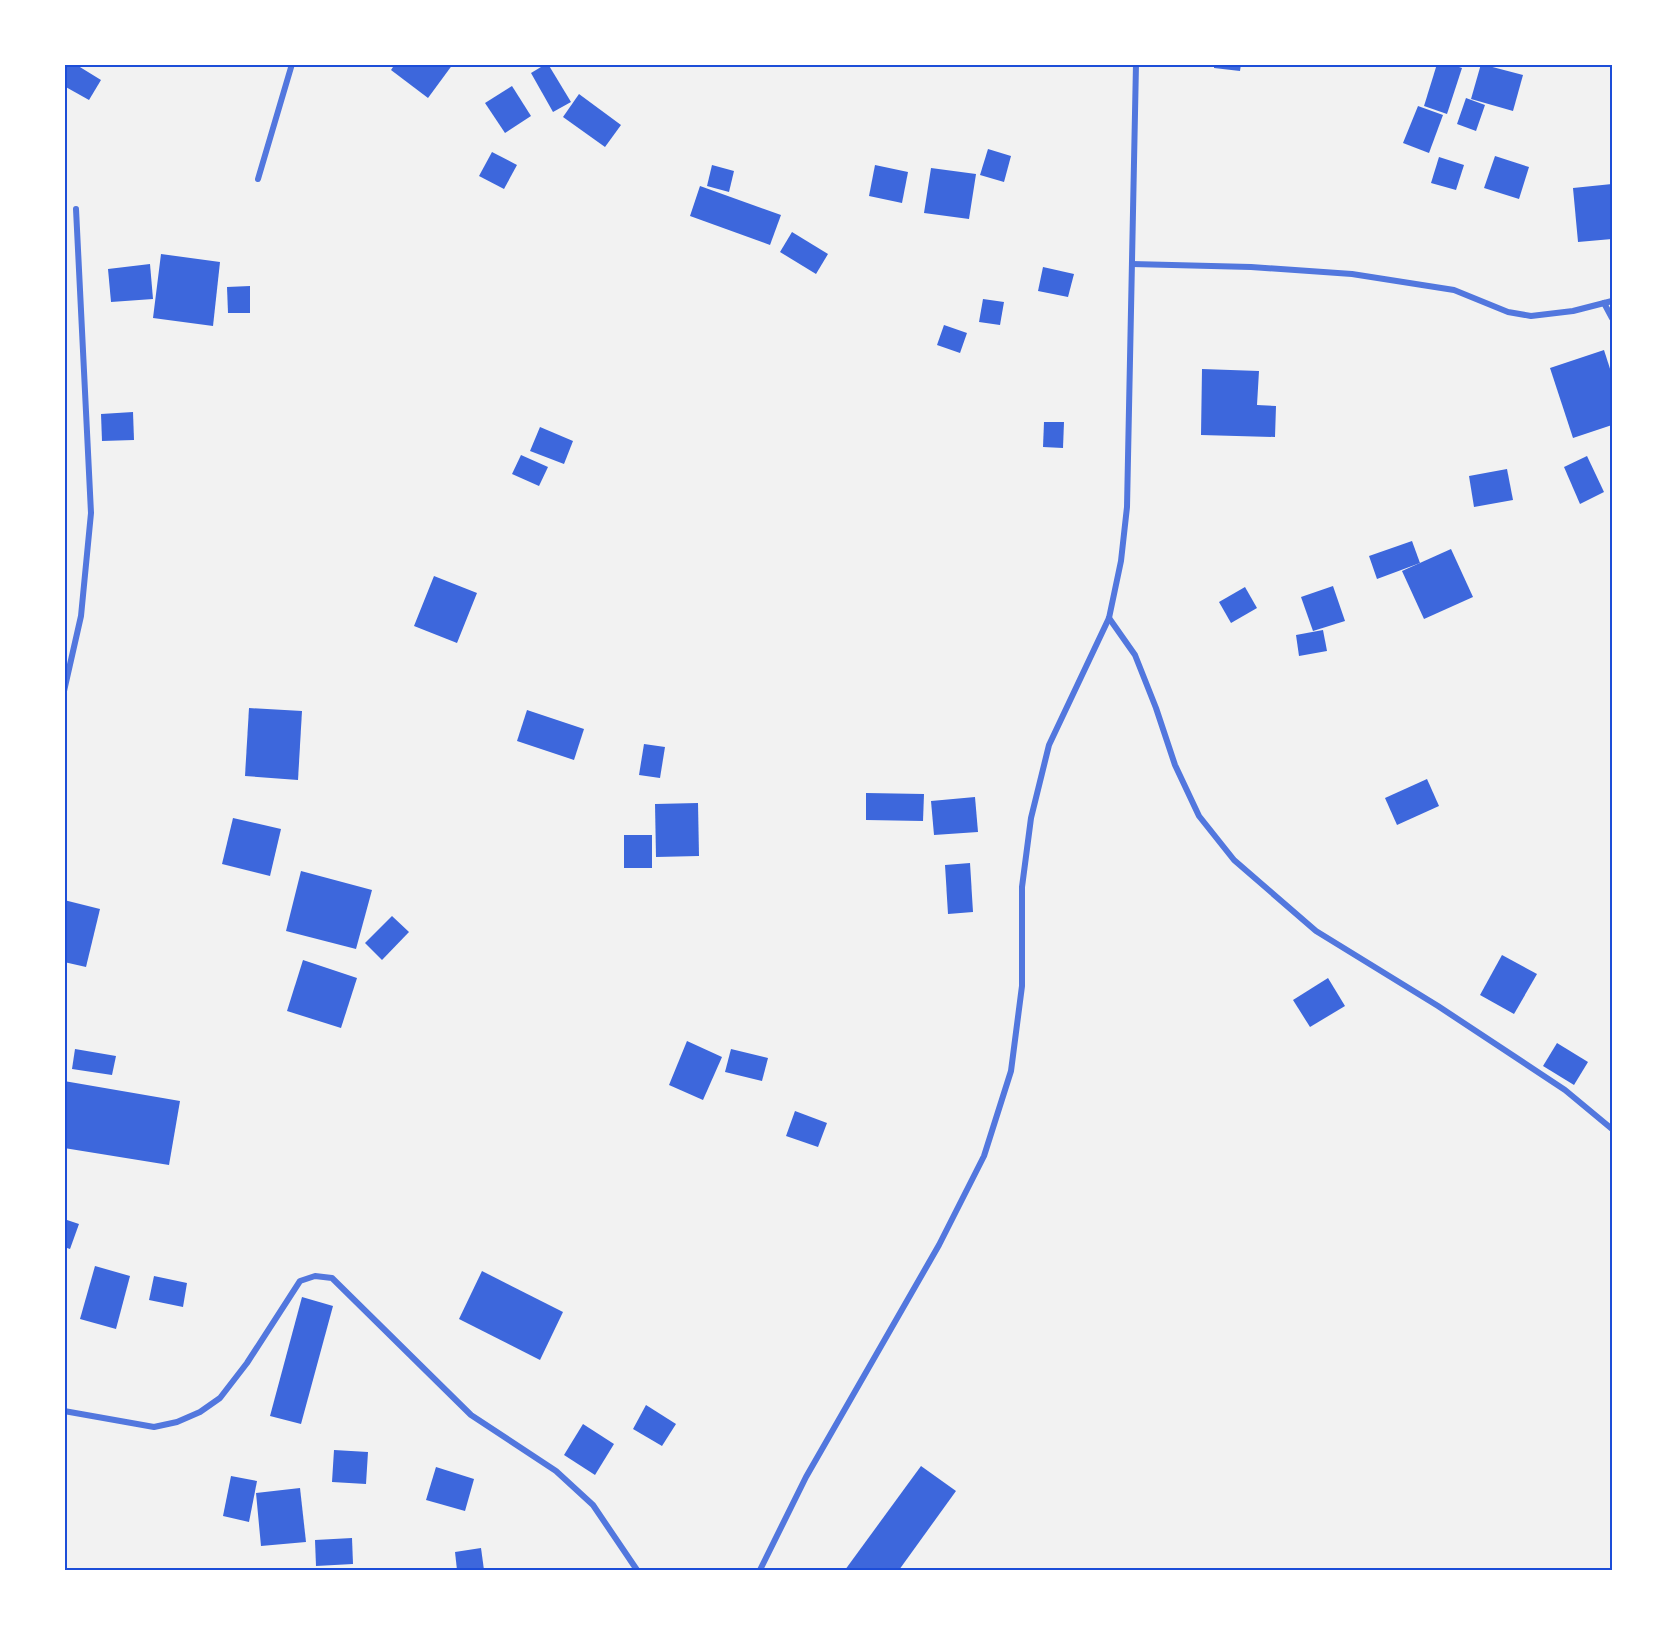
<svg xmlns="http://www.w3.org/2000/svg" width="1677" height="1635" font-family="'Source Serif 4',serif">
<rect width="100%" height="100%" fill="#f2f2f2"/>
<g fill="#3d67dc">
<polygon points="64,64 75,64 101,80 89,100 64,86"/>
<polygon points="395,64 453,64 428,98 391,70"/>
<polygon points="546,64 548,64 571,102 553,112 531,73"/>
<polygon points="1214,64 1241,64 1240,71 1214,68"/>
<polygon points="1437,64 1450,64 1462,68 1447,114 1424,106"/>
<polygon points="1481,64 1523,75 1513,111 1471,99"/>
<polygon points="512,86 531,116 505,133 485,103"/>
<polygon points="579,94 621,125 605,147 563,117"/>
<polygon points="1466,98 1485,105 1476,131 1457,124"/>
<polygon points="1418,106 1443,115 1429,153 1403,143"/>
<polygon points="988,149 1011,156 1004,182 980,175"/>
<polygon points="492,152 517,165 504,189 479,176"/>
<polygon points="1495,156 1529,167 1519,199 1484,188"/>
<polygon points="1439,157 1464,165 1456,190 1431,183"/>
<polygon points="712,165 734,171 729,192 707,186"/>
<polygon points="875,165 908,172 902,203 869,196"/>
<polygon points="931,168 976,174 969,219 924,213"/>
<polygon points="1612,184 1612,239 1578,242 1573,188"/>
<polygon points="700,186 781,215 770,245 690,216"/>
<polygon points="792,232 828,254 816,274 780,252"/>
<polygon points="161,254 220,262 213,326 153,318"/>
<polygon points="150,264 153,299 111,302 108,269"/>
<polygon points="1043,267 1074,274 1068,297 1038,291"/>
<polygon points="250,286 250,313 228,313 227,287"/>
<polygon points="983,299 1004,302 1000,325 979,322"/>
<polygon points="944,325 967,333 960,353 937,345"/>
<polygon points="1604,350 1612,375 1612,425 1573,438 1550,368"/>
<polygon points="1202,369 1259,371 1257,405 1276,406 1275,437 1201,435"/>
<polygon points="133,412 134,440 102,441 101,414"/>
<polygon points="1044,422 1064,422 1063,448 1043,447"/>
<polygon points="540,427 573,441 564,464 530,451"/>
<polygon points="521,455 548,467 539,486 512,474"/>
<polygon points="1587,456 1604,492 1580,504 1564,467"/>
<polygon points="1507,469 1513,500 1474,507 1469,476"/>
<polygon points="1412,541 1420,563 1377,579 1369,556"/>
<polygon points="1451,549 1473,597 1424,619 1402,571"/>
<polygon points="434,576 477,593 457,643 414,626"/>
<polygon points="1333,586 1345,621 1313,631 1301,597"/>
<polygon points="1245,587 1257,608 1231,623 1219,602"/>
<polygon points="1323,630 1327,651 1299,656 1296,635"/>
<polygon points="249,708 302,711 298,780 245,776"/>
<polygon points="527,710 584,729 574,760 517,741"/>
<polygon points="644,744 665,747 660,778 639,775"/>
<polygon points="1427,779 1439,806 1397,825 1385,798"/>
<polygon points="866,793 924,794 923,821 866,820"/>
<polygon points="975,797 978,832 934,835 931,801"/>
<polygon points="698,803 699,856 656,857 655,804"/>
<polygon points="233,818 281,829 270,876 222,864"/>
<rect x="624" y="835" width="28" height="33"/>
<polygon points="970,863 973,912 948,914 945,865"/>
<polygon points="301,871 372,890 356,949 286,931"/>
<polygon points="64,900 100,909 86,967 64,962"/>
<polygon points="392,916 409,932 382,960 365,943"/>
<polygon points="1502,955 1537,974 1514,1014 1480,995"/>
<polygon points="303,960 357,978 341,1028 287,1011"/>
<polygon points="1328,978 1345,1006 1310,1027 1293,1000"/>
<polygon points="687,1041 722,1057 703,1100 669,1085"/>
<polygon points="1557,1043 1588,1062 1574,1085 1543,1066"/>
<polygon points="75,1049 116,1056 112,1075 72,1069"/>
<polygon points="731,1049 768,1058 762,1081 725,1072"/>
<polygon points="64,1081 180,1101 169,1165 64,1148"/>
<polygon points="795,1111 827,1123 818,1147 786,1136"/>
<polygon points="64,1219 79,1224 70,1249 64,1247"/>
<polygon points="95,1266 130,1276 116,1329 80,1319"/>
<polygon points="482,1271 563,1312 540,1360 459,1319"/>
<polygon points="154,1276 187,1283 183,1307 149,1300"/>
<polygon points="302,1297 333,1306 301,1424 270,1416"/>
<polygon points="646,1405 676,1424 662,1446 633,1429"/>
<polygon points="583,1424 614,1444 595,1475 564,1455"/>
<polygon points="334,1450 368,1452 366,1484 332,1482"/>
<polygon points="921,1466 956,1491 899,1570 845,1570"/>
<polygon points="436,1467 474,1479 465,1511 426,1500"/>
<polygon points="231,1476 257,1481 249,1522 223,1516"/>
<polygon points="300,1488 306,1542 261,1546 256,1493"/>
<polygon points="352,1538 353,1564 316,1566 315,1540"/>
<polygon points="481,1548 484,1570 457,1570 455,1552"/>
</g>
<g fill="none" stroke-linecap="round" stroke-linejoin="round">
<g stroke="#5277de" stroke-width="6">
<polyline points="258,179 292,64"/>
<polyline points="1132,264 1251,267 1352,274 1454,290 1508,312 1531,316 1573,311 1612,301"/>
<polyline points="1604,303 1612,318"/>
<polyline points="1109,618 1135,655 1156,708 1175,765 1199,816 1234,860 1316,931 1438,1006 1565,1090 1612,1129"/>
<polyline points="64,691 81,616 91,513 76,209"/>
<polyline points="64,1411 154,1427 177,1422 200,1412 220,1398 247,1363 300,1281 315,1276 332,1278 471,1415 556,1471 593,1505 637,1570"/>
<polyline points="760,1570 806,1477 939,1245 984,1156 1011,1071 1022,986 1022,887 1031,818 1049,745 1109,618 1121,561 1127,507 1136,64"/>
</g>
</g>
<rect width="1677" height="1635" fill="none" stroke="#ffffff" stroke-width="132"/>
<rect x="66" y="66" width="1545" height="1503" fill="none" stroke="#1d4ed8" stroke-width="2"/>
</svg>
